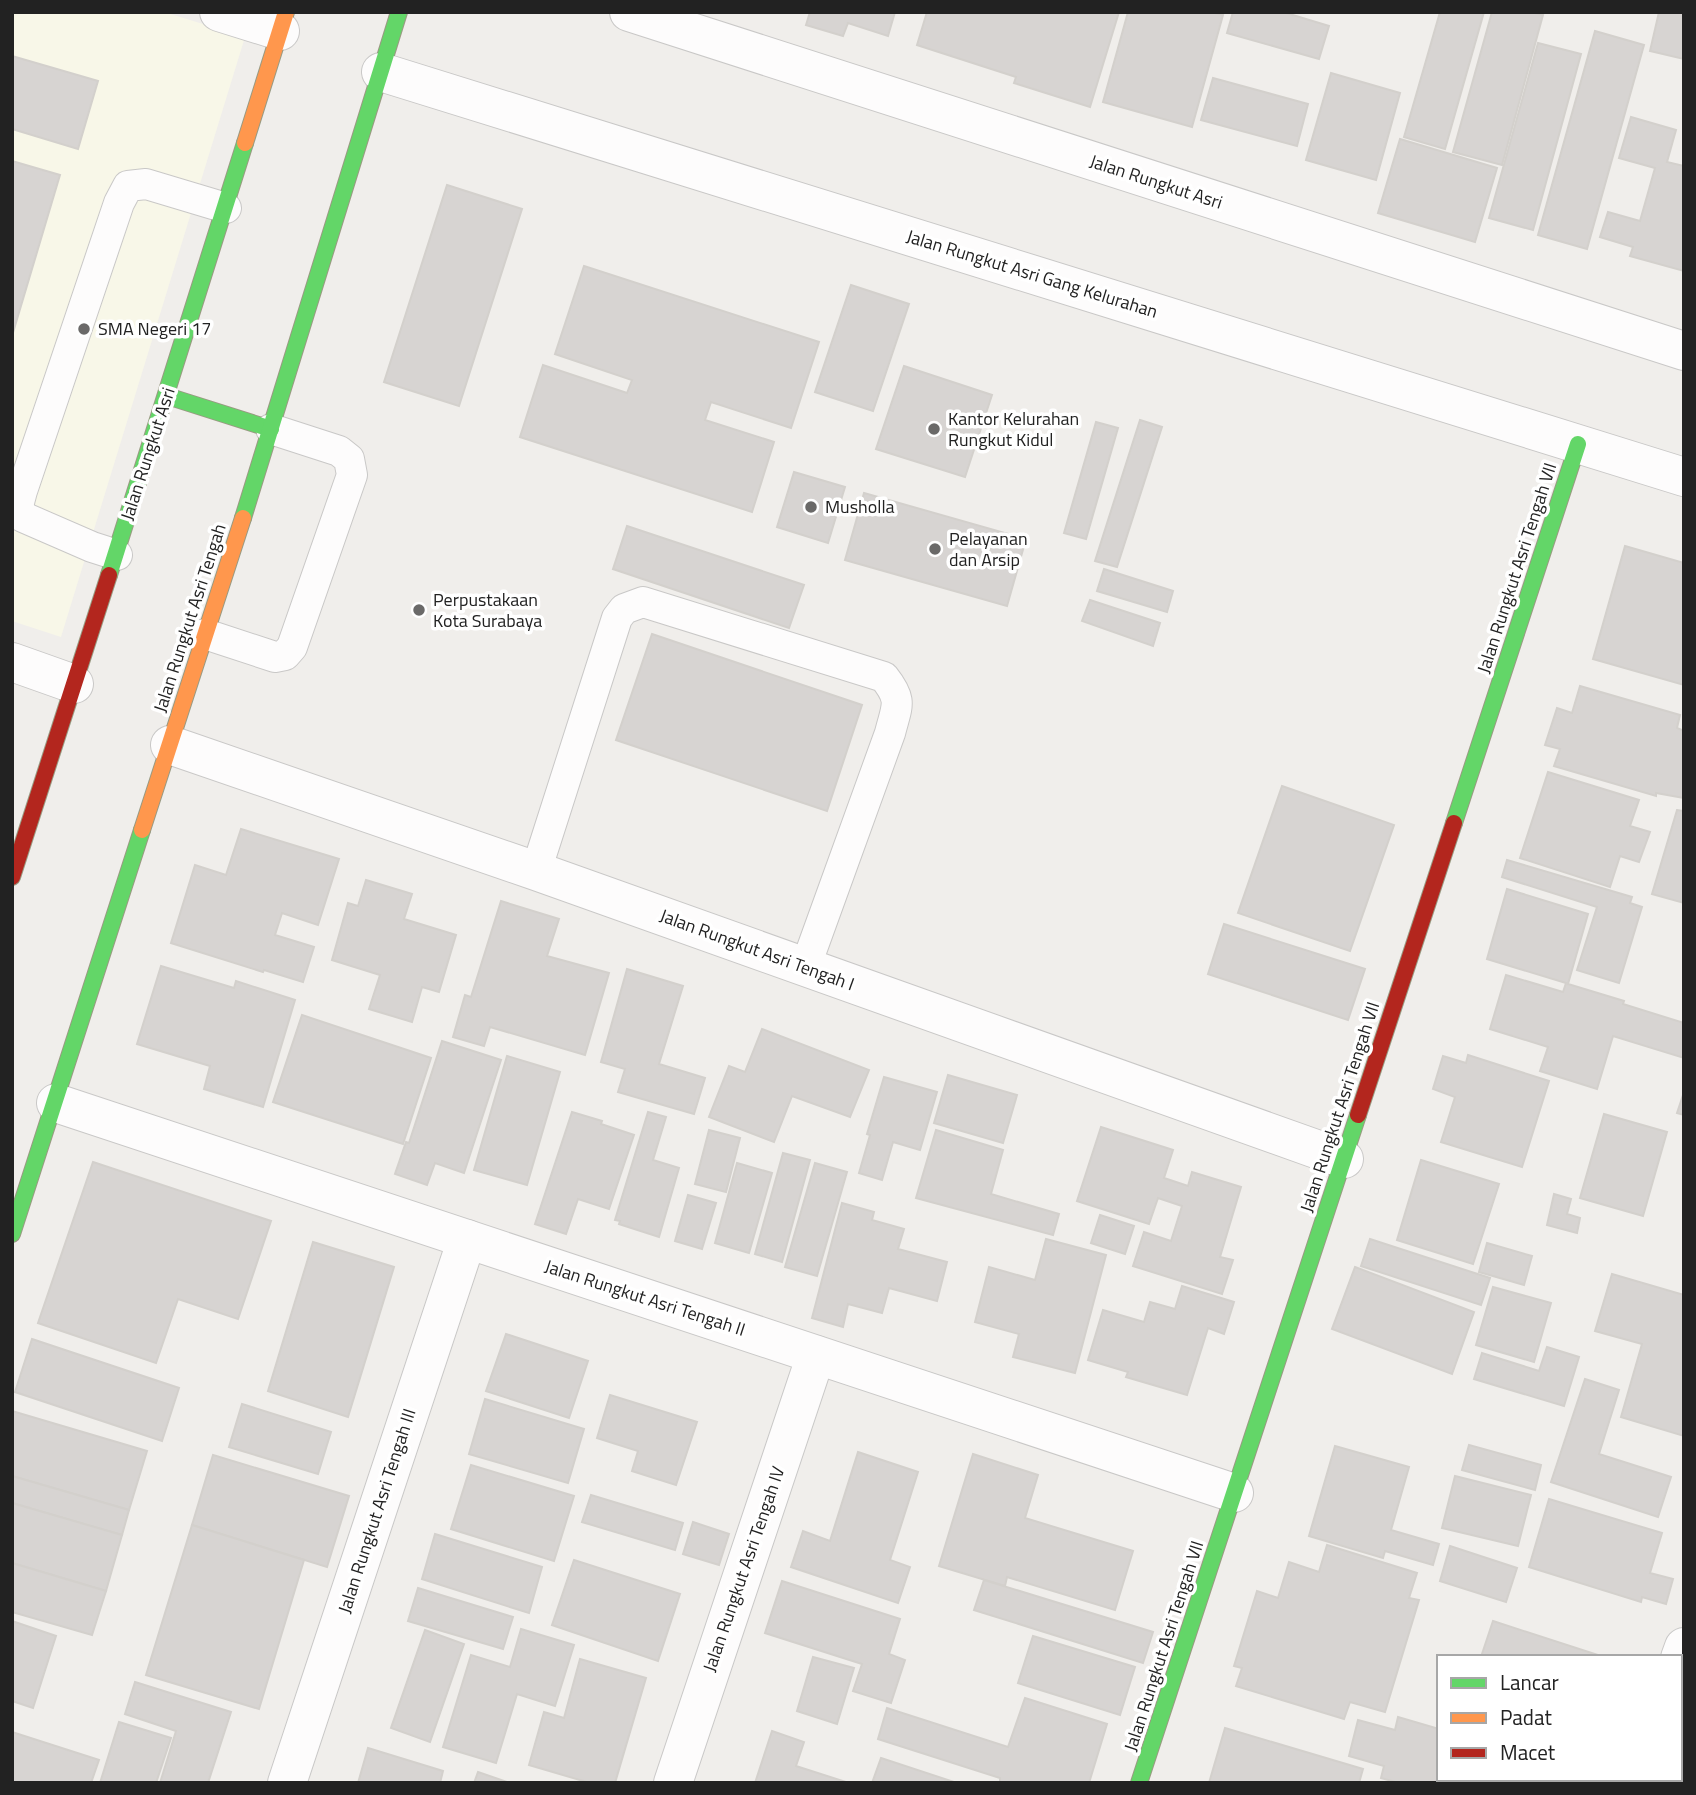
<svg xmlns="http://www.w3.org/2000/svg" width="1696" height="1795" font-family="'Titillium Web',sans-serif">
<rect width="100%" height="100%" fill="#f0eeeb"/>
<polygon fill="#f8f7e8" points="12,12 164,12 245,37 61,637 12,621"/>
<g fill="#d7d4d2" stroke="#d3d0cc" stroke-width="2">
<polygon points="810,12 895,12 888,36 848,23 843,36 806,25"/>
<polygon points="927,12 1119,12 1090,107 1014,83 1016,77 917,45"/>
<polygon points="1128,12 1212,12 1223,15 1192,127 1103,102"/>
<polygon points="1233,12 1283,12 1329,26 1319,59 1227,33"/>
<polygon points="1440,12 1484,12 1445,149 1404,137"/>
<polygon points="1492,12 1532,12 1543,15 1502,165 1453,152"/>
<polygon points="1659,12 1684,12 1684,59 1650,51"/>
<polygon points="1595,31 1644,45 1587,249 1538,235"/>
<polygon points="1538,43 1581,54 1533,230 1489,218"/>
<polygon points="12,56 98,81 78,149 12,129"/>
<polygon points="1331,73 1400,93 1376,180 1306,160"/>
<polygon points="1213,78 1308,104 1297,146 1201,120"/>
<polygon points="1631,117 1676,130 1667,162 1684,166 1684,271 1630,256 1633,247 1600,237 1608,212 1640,221 1655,168 1619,158"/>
<polygon points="1400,139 1497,168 1475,242 1378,213"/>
<polygon points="12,161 60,175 12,336"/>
<polygon points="447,185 522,209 459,406 384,382"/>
<polygon points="584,266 819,342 791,428 711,402 705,420 774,442 752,512 520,437 543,365 627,393 632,380 555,354"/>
<polygon points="851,285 909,304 873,411 815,392"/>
<polygon points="904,366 992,395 965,477 876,449"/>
<polygon points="1140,420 1162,427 1117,567 1095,561"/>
<polygon points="1096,422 1118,428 1086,539 1064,533"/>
<polygon points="794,472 845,487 828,543 777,527"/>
<polygon points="864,493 1026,539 1007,606 845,560"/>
<polygon points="627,526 804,585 789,628 613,569"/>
<polygon points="1625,546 1684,563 1684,685 1593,659"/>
<polygon points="1104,569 1173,591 1167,612 1097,591"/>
<polygon points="1090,600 1160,623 1153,646 1082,621"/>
<polygon points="652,634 862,705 827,811 616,740"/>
<polygon points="1580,686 1680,715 1677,728 1684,731 1684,798 1656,793 1656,796 1554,766 1560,749 1545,745 1557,708 1572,713"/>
<polygon points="1548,772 1639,800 1630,826 1650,832 1639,862 1620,856 1610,887 1520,858"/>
<polygon points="1282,786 1394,825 1350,951 1238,913"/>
<polygon points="1677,810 1684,811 1684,903 1652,894"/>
<polygon points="241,829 339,859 318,925 282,913 275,935 314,947 303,982 264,970 263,972 171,943 195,865 226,875"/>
<polygon points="1507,860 1632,897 1630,903 1642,907 1619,983 1577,970 1597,907 1502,877"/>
<polygon points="366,880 412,894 404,919 456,935 439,992 422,987 412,1022 369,1009 380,975 332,960 348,903 358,906"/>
<polygon points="1507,889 1588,914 1568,984 1624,1001 1623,1004 1684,1023 1684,1058 1613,1036 1597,1089 1540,1071 1548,1047 1490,1029 1506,975 1563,992 1566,983 1487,959"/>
<polygon points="501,901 559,919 547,956 609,973 585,1055 490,1027 484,1046 453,1037 465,995 471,997"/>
<polygon points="1224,924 1365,969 1348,1020 1208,974"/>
<polygon points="161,966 234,988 236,981 295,1000 263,1107 204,1089 210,1066 137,1044"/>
<polygon points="627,969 683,986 659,1064 705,1078 694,1114 618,1092 625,1069 601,1062"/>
<polygon points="302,1015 431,1058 403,1144 273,1102"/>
<polygon points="762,1029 869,1070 850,1117 792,1096 774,1142 709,1117 729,1066 745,1072"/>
<polygon points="442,1041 501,1060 464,1173 435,1163 427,1185 395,1174 406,1142 409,1143"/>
<polygon points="1468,1055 1549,1081 1522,1167 1441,1142 1455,1097 1433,1089 1443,1056 1466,1063"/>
<polygon points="507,1056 560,1072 527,1185 474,1170"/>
<polygon points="948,1075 1017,1095 1003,1143 934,1123"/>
<polygon points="884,1077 937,1092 920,1150 893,1142 882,1180 859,1173 870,1135 867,1134"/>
<polygon points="1684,1092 1684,1115 1677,1113"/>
<polygon points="572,1112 602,1121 601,1124 634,1135 609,1209 578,1199 566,1234 535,1224"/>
<polygon points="648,1112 666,1117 653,1160 679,1168 659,1237 619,1224 620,1221 615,1220"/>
<polygon points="1604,1114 1667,1132 1643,1216 1580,1198"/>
<polygon points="1101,1127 1173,1150 1164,1178 1188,1186 1192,1172 1241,1187 1220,1257 1233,1260 1222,1294 1133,1266 1144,1232 1171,1241 1182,1206 1158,1198 1149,1224 1077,1201"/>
<polygon points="709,1130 740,1138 726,1192 695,1184"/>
<polygon points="936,1130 1003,1150 991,1194 1059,1214 1053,1235 916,1198"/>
<polygon points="783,1153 810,1160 782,1262 755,1254"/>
<polygon points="1421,1160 1499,1184 1473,1264 1397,1240"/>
<polygon points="93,1162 271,1221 238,1319 178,1299 156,1363 38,1323"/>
<polygon points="737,1163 772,1173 749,1253 715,1243"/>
<polygon points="815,1163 847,1172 817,1276 785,1267"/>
<polygon points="1554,1194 1571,1199 1567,1214 1580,1218 1577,1233 1547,1225"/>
<polygon points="688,1195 716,1203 702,1249 675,1241"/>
<polygon points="842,1203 874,1212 872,1220 904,1229 898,1249 947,1262 937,1301 889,1288 882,1313 848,1304 843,1327 812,1318"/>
<polygon points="1100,1215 1134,1226 1125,1254 1091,1243"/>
<polygon points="1046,1239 1106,1255 1075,1373 1013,1357 1019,1334 975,1322 989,1267 1035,1280"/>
<polygon points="1370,1239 1490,1278 1481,1305 1361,1266"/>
<polygon points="313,1242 394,1267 348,1417 268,1391"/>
<polygon points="1487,1243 1532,1256 1524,1285 1479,1272"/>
<polygon points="1355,1267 1474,1312 1452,1374 1332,1329"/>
<polygon points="1612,1274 1684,1295 1684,1436 1621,1417 1642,1344 1595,1331"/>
<polygon points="1182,1286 1234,1302 1224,1334 1208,1328 1187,1395 1126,1377 1128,1372 1088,1360 1103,1310 1144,1322 1150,1302 1175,1309"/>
<polygon points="1493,1287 1551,1303 1534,1362 1476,1345"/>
<polygon points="506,1334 588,1361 569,1418 486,1391"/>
<polygon points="32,1339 179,1388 162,1441 15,1392"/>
<polygon points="1547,1347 1579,1357 1564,1406 1474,1379 1482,1353 1539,1371"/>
<polygon points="1585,1379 1619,1390 1599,1454 1671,1477 1658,1517 1551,1482"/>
<polygon points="610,1395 697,1422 676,1485 632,1471 638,1451 597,1438"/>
<polygon points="485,1399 584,1429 568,1483 469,1454"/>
<polygon points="242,1404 331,1432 318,1474 229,1447"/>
<polygon points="12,1411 147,1451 129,1510 12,1476"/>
<polygon points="1469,1445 1541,1465 1535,1490 1462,1470"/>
<polygon points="1335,1446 1409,1467 1391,1530 1439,1544 1433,1565 1385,1551 1383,1558 1309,1536"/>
<polygon points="858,1452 918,1472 890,1560 910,1567 898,1603 791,1567 803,1531 830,1541"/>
<polygon points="973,1454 1038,1475 1025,1518 1133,1551 1115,1610 1007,1577 1005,1586 939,1566"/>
<polygon points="213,1455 349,1496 327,1567 192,1525"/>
<polygon points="471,1465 574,1496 554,1561 451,1529"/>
<polygon points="12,1476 129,1510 122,1535 12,1503"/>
<polygon points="1455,1476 1531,1495 1518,1546 1442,1528"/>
<polygon points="591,1495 683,1523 675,1550 582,1522"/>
<polygon points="1549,1499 1662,1533 1650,1573 1673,1579 1666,1604 1642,1597 1641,1602 1529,1567"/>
<polygon points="12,1503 122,1535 106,1591 12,1563"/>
<polygon points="693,1522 729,1534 719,1565 683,1554"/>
<polygon points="192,1525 304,1560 259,1709 146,1675"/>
<polygon points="435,1534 542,1567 529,1613 422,1579"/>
<polygon points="1327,1545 1417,1573 1409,1598 1419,1600 1385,1712 1350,1702 1344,1719 1236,1686 1242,1668 1234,1666 1257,1591 1278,1598 1289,1562 1319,1572"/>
<polygon points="1450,1546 1517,1568 1506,1602 1440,1581"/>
<polygon points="574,1560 680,1594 658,1661 552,1625"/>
<polygon points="12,1563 106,1591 92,1635 12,1612"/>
<polygon points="984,1580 1153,1632 1143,1663 974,1610"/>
<polygon points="782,1581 900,1619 889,1654 905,1660 891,1703 853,1691 862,1664 765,1633"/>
<polygon points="418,1588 513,1617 503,1649 408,1621"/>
<polygon points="12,1621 56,1636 33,1708 12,1701"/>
<polygon points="1493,1621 1604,1657 1481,1657"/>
<polygon points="521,1629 574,1645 555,1706 517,1694 496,1763 443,1747 471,1655 510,1667"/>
<polygon points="425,1630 464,1644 430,1742 391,1728"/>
<polygon points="1033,1636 1135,1667 1120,1715 1018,1683"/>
<polygon points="813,1657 854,1668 837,1724 797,1711"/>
<polygon points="580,1659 646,1678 615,1783 590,1783 529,1765 544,1712 564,1718"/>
<polygon points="135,1682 231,1712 208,1783 160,1783 176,1731 125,1714"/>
<polygon points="1025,1698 1107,1724 1089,1783 1000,1783 1000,1778 878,1739 887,1708 1008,1747"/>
<polygon points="1398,1717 1439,1729 1437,1783 1399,1783 1381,1778 1384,1766 1349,1756 1358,1720 1395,1730"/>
<polygon points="119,1722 171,1738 156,1783 100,1783"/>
<polygon points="1225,1728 1363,1769 1359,1783 1209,1783"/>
<polygon points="772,1731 804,1742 796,1766 849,1783 755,1783"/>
<polygon points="12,1732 99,1760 91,1783 12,1783"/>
<polygon points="368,1748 443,1771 440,1783 358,1783"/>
<polygon points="881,1758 957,1783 872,1783"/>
<polygon points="478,1772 510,1783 474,1783"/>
<polygon points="1473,1779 1533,1779 1532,1783 1511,1783 1500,1780 1499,1783 1472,1783"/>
</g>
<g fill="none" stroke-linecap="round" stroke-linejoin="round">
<defs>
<g id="lane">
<polyline points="117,555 92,547 23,517 18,506 22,491 119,203 128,186 146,184 226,208"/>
<polyline points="205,634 275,657 285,655 292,647 352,475 349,459 339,451 271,429"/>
<path d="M536 871 617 618 624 609 643 602 884 677C903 701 897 705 890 733L805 968"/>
</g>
<g id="street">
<polyline points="219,12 280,31"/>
<polyline points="629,12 1684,351"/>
<polyline points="381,72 1684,477"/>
<polyline points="12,662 74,684"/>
<polyline points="170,745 536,871 1344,1159"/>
<polyline points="56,1103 1234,1493"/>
<polyline points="1680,1658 1684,1647"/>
<polyline points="287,1783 467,1239"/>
<polyline points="673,1783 816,1355"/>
<polyline points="1640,1783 1641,1779"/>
</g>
<g id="fast">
<polyline points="167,396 271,429"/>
<polyline points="243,518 399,12"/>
<polyline points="109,575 245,143"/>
<polyline points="1454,823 1578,444"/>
<polyline points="12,1234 142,830"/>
<polyline points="1139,1783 1358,1115"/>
</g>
<g id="slow">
<polyline points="245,143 286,12"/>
<polyline points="142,830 243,518"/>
</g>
<g id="jam">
<polyline points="12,877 109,575"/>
<polyline points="1358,1115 1454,823"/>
</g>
</defs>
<use href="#lane" stroke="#c9c8c7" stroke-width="32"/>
<use href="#street" stroke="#c9c8c7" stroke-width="40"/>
<use href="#fast" stroke="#999a82" stroke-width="18"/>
<use href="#slow" stroke="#999a82" stroke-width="18"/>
<use href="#jam" stroke="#999a82" stroke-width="18"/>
<use href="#lane" stroke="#fdfcfc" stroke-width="30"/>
<use href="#street" stroke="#fdfcfc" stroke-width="38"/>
<use href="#fast" stroke="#63d668" stroke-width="16"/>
<use href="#slow" stroke="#ff974d" stroke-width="16"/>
<use href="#jam" stroke="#b3261e" stroke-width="16"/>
</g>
<g fill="#6a6968" stroke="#fff" stroke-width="2.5">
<circle cx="84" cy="329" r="7"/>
<circle cx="934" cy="429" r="7"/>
<circle cx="811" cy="507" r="7"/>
<circle cx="935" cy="549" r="7"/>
<circle cx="419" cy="610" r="7"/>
</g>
<g text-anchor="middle" stroke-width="7" stroke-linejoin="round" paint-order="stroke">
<g font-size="18" fill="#222" stroke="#fff">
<text transform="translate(1156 182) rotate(18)" y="6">Jalan Rungkut Asri</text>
<text transform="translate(1032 274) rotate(17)" y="6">Jalan Rungkut Asri Gang Kelurahan</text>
<text transform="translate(148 454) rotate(-72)" y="6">Jalan Rungkut Asri</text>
<text transform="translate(1517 568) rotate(-72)" y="6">Jalan Rungkut Asri Tengah VII</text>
<text transform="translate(190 618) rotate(-72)" y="6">Jalan Rungkut Asri Tengah</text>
<text transform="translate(757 950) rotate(20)" y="6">Jalan Rungkut Asri Tengah I</text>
<text transform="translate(1340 1107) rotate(-72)" y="6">Jalan Rungkut Asri Tengah VII</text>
<text transform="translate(645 1298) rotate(18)" y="6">Jalan Rungkut Asri Tengah II</text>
<text transform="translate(377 1511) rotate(-72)" y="6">Jalan Rungkut Asri Tengah III</text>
<text transform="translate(744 1569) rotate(-71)" y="6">Jalan Rungkut Asri Tengah IV</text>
<text transform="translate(1164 1646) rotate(-72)" y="6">Jalan Rungkut Asri Tengah VII</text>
</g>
<g font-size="18" fill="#222" stroke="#fff" text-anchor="start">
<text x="98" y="335">SMA Negeri 17</text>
<text x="948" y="425">Kantor Kelurahan<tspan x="948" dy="21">Rungkut Kidul</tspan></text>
<text x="825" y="513">Musholla</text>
<text x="949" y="545">Pelayanan<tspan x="949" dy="21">dan Arsip</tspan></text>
<text x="433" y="606">Perpustakaan<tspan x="433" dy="21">Kota Surabaya</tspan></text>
</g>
</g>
<rect width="1696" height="1795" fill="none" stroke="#222222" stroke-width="28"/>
<rect x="1437" y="1655" width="245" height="126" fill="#ffffff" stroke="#a7a7a7" stroke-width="2"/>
<rect x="1451" y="1678" width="35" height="10" fill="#63d668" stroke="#a7a7a7" stroke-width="2"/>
<text x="1500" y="1690" font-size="21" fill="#222222">Lancar</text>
<rect x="1451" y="1713" width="35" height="10" fill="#ff974d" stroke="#a7a7a7" stroke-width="2"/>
<text x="1500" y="1725" font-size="21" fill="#222222">Padat</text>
<rect x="1451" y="1748" width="35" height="10" fill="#b3261e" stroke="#a7a7a7" stroke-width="2"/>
<text x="1500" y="1760" font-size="21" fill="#222222">Macet</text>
</svg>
